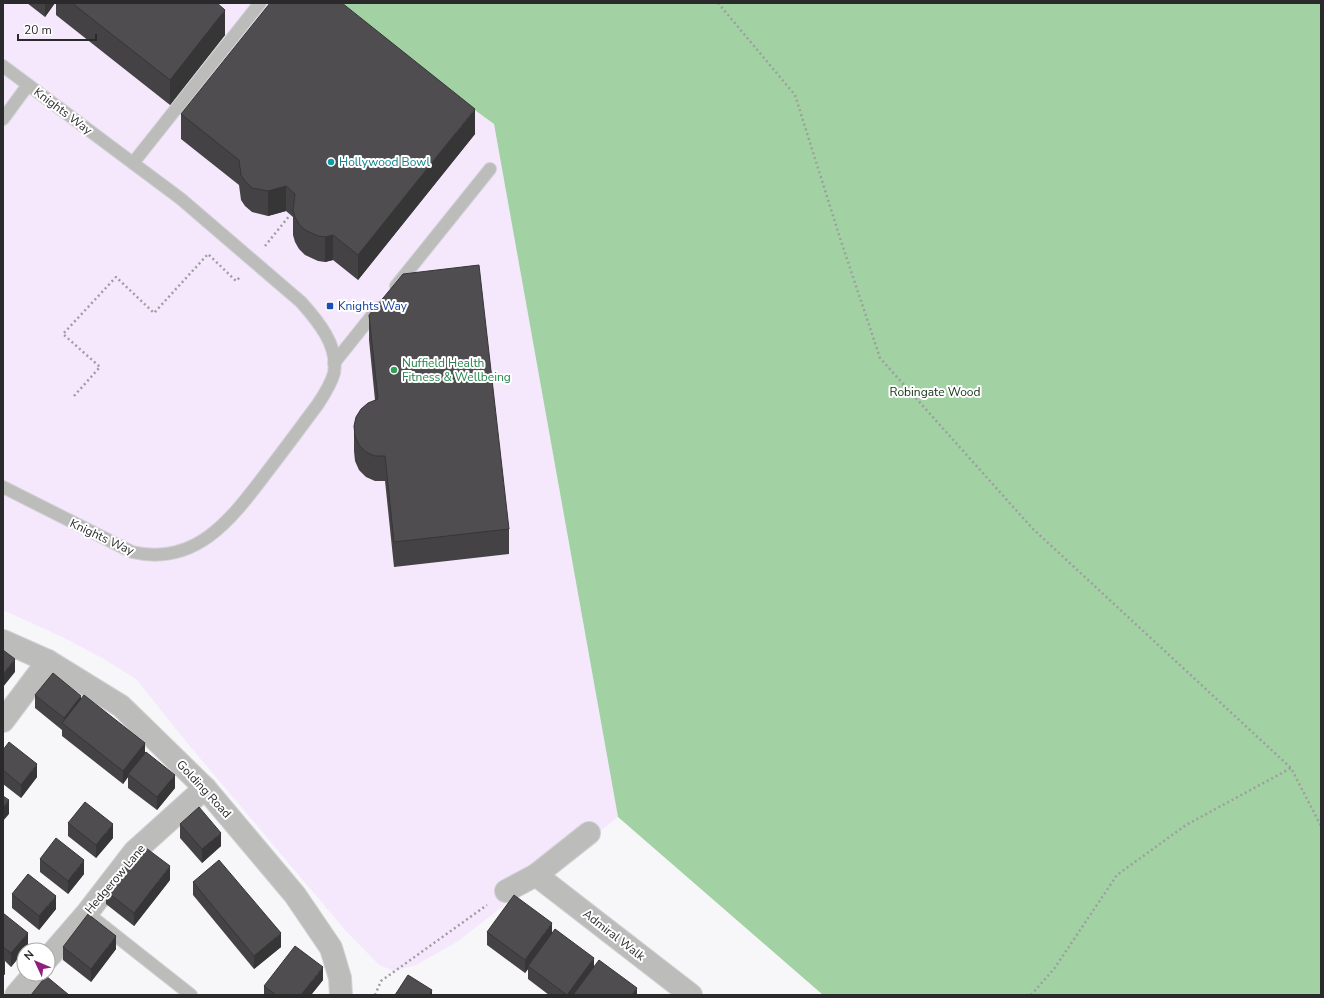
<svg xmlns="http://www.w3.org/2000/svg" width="1324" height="998" font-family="'Nunito Sans',sans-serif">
<rect width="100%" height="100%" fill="#f7f7fa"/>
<polygon fill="#f5e8fc" points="3,3 327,3 494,124 618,817 457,942 416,965 394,971 379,965 345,930 188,744 136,679 102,658 62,637 3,610"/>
<polygon fill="#a2d2a3" points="327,3 1321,3 1321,995 823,995 618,817 494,124"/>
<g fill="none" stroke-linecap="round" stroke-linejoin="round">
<defs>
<g id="service">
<path d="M3 66 181 199 301 302C318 321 339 346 334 373 331 384 324 395 318 404 301 427 284 450 267 472 232 518 197 567 132 552L3 487"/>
<polyline points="3,119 28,85"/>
<polyline points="133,163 260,3"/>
<polyline points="396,286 490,169"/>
<polyline points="334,363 378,308"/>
<polyline points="87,913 191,995"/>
</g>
<g id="minor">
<polyline points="3,641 48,661 121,706 205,788 295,895 331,948 340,978 341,995"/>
<polyline points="3,721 48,661"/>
<polyline points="536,875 589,833"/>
<polyline points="506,891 536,875 691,995"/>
<polyline points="48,958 87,913 134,852 205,788"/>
<polyline points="16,995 34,974"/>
</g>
</defs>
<use href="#service" stroke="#d2d2d5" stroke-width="14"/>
<use href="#minor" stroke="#d2d2d5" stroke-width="24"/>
<g stroke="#9e9ea0" stroke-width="2.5" stroke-dasharray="2 3" stroke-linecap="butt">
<polyline points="718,3 795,95 840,238 880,358 1032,528 1291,768 1321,826"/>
<polyline points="265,246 290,215"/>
<polyline points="74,396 100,367 63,334 116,277 154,313 208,254 236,281 241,276"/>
<polyline points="375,995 381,981 487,905"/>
<polyline points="1031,995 1054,969 1117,875 1186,825 1291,768"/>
</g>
<use href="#service" stroke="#bcbcbb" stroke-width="12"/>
<use href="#minor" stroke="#bcbcbb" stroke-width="22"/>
</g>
<g fill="#444244">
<polygon points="27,3 55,3 45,17"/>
<polygon points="56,3 217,3 225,35 170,105 56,15"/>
<polygon points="181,114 475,134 358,280 333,260 325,262 318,261 305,255 299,249 295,242 293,235 293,217 286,211 268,216 252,212 245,206 241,200 239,185 181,139"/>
<polygon points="369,315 509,529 509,554 394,567 385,481 375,481 366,477 359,470 355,461 354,451 354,426 375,400 369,340"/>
<polygon points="35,695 81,698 145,753 175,788 157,810 128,788 128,777 123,784 62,736 62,730 35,708"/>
<polygon points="3,750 37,777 21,798 3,784"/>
<polygon points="68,823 113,838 96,858 68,836"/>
<polygon points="180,824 221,846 202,863 180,838"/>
<polygon points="40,859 84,874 68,894 40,872"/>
<polygon points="170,880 134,926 106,904 106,891"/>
<polygon points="193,882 281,947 254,969 193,895"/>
<polygon points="12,894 56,909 39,930 12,908"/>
<polygon points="3,913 28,946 11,967 5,961 5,974 3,976"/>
<polygon points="487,932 552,934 594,966 637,995 549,995 528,979 528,969 525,973 487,945"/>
<polygon points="63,947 116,949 91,982 63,960"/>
<polygon points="323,980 311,995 264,995 264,986"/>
</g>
<g fill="#373637">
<polygon points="45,3 55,3 45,17"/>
<polygon points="225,10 225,35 170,105 170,80"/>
<polygon points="475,109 475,134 358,280 358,255"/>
<polygon points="286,186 286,211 268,216 268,191"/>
<polygon points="333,235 333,260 325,262 325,237"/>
<polygon points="15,659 15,672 3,687 3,674"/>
<polygon points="81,696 81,710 64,725 64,718"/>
<polygon points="145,743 145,756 128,774 128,777 123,784 123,771"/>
<polygon points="37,764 37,777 21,798 21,785"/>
<polygon points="175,775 175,788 157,810 157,797"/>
<polygon points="9,800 9,814 3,821 3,807"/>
<polygon points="113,824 113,838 96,858 96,845"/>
<polygon points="221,833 221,846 202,863 202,849"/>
<polygon points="84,860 84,874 68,894 68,881"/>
<polygon points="170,866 170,880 134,926 134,913"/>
<polygon points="56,896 56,909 39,930 39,916"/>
<polygon points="552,923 552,937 528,966 528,969 525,973 525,960"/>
<polygon points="28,933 28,946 11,967 11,953"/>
<polygon points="281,933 281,947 254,969 254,956"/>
<polygon points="116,936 116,949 91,982 91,969"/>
<polygon points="594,958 594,971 576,995 567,995"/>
<polygon points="5,961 5,974 3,976 3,963"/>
<polygon points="323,967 323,980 311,995 301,995"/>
<polygon points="637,988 637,995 632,995"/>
<polygon points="432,990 432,995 429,995"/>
</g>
<g fill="#4f4d4f" stroke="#373637">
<polygon points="72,3 217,3 225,10 170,80"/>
<polygon points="270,3 342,3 475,109 358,255 333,235 325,237 318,236 305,230 299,224 295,217 293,210 295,194 286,186 268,191 252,188 245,181 241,175 239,160 181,114"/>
<polygon points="479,265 509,529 394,542 385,456 375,456 366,452 359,445 355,436 354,426 356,417 361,409 368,403 378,399 369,315 403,274"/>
<polygon points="3,650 15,659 3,674"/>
<polygon points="53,673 81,696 64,718 35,695"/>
<polygon points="84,695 145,743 123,771 62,723"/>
<polygon points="9,742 37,764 21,785 3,770 3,750"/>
<polygon points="146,752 175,775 157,797 128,774"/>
<polygon points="3,796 9,800 3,807"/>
<polygon points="85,802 113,824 96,845 68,823"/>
<polygon points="199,807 221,833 202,849 180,824"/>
<polygon points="56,838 84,860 68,881 40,859"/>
<polygon points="142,845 170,866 134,913 106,891"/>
<polygon points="219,860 281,933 254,956 193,882"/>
<polygon points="28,874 56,896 39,916 12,894"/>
<polygon points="514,895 552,923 525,960 487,932"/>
<polygon points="3,913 28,933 11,953 3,947"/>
<polygon points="88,914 116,936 91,969 63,947"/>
<polygon points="555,929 594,958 567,995 528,966"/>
<polygon points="295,946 323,967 301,995 276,995 264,986"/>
<polygon points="599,960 637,988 632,995 573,995"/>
<polygon points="408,975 432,990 429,995 395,995"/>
<polygon points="46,976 69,995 31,995"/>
</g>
<circle fill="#0f9aa8" stroke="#fff" stroke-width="1.5" cx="331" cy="162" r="4"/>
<rect fill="#1a4fb4" stroke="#fff" stroke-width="1.5" x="326" y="302" width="8" height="8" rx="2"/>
<circle fill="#2e9e5b" stroke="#fff" stroke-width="1.5" cx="394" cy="370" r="4"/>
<g text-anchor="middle" stroke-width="4" stroke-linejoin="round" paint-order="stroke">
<g font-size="12" fill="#2a2a2c" stroke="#fff">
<text transform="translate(63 111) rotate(37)" y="4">Knights Way</text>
<text transform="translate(102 537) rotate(25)" y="4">Knights Way</text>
<text transform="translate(204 789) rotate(47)" y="4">Golding Road</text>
<text transform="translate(115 879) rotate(-50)" y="4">Hedgerow Lane</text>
<text transform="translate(614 935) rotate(38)" y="4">Admiral Walk</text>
</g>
<g font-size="12" fill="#0d838f" stroke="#fff" text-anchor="start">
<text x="339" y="166">Hollywood Bowl</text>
</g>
<g font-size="12" fill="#164399" stroke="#fff" text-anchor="start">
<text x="338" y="310">Knights Way</text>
</g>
<g font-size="12" fill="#27864d" stroke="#fff" text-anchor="start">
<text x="402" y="367">Nuffield Health<tspan x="402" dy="14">Fitness &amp; Wellbeing</tspan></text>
</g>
<g font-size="12" fill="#123114" stroke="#fff">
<text x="935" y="396">Robingate Wood</text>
</g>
</g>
<rect width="1324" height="998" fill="none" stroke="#2a2a2c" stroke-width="8"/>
<g transform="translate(36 962) rotate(314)"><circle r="19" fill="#ffffff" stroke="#aaaaab"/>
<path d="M0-3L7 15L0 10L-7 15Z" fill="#911e7e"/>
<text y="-6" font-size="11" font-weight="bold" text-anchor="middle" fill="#2a2a2c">N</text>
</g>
<path d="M18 34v6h78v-6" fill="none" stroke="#2a2a2c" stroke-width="2"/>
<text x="24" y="34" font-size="12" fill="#2a2a2c" stroke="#ffffff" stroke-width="3" paint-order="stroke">20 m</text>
</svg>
